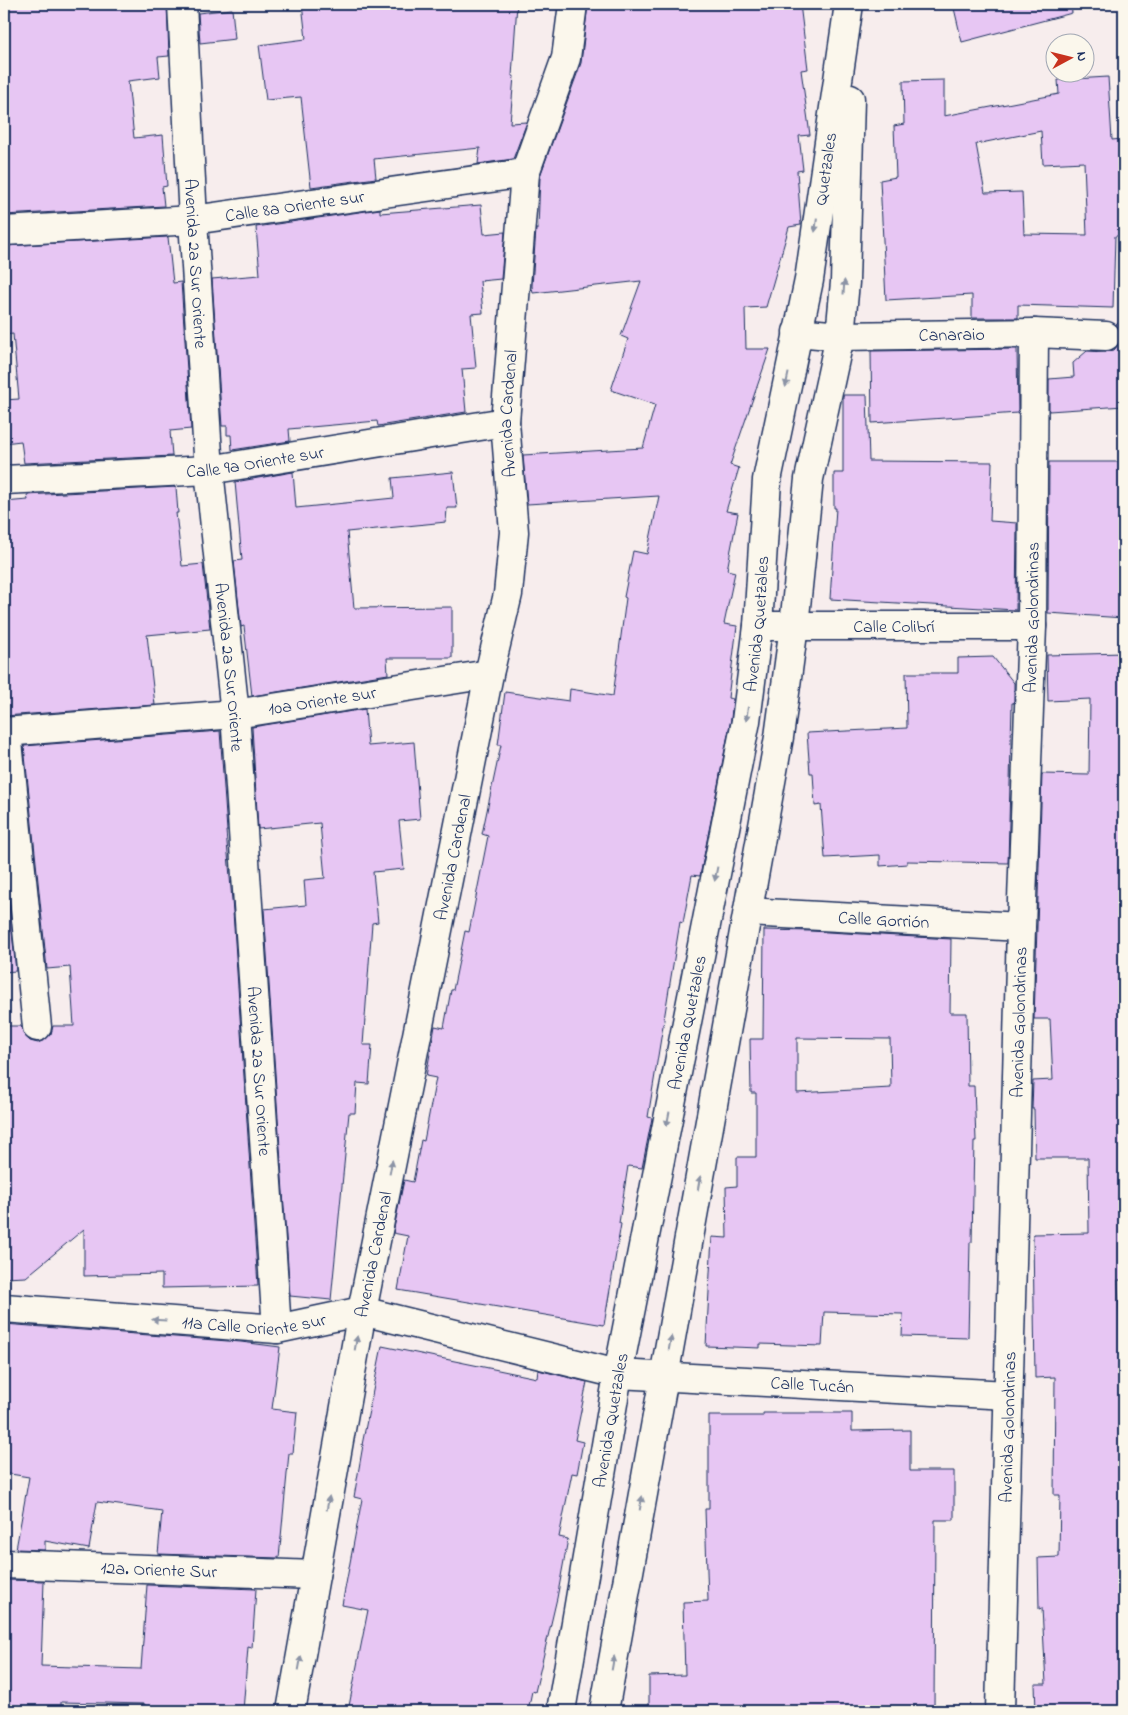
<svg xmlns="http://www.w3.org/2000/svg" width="1128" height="1715" font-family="'Indie Flower',sans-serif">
<rect width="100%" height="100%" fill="#f7eded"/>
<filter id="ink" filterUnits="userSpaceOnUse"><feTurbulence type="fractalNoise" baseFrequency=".02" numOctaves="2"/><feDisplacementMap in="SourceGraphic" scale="10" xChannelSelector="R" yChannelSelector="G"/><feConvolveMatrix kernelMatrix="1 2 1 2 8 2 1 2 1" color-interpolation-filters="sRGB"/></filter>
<g filter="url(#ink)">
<g fill="#e7c6f3" stroke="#1b2f5e" fill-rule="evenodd">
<polygon points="4,4 167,4 169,56 158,57 160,77 128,81 134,138 163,135 167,186 162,187 164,206 4,215"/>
<polygon points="302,4 517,4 512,76 514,76 510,123 527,122 513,159 478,164 480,148 374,159 376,178 311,187 301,97 266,100 259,45 306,39"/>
<polygon points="588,4 800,4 808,69 801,70 810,135 799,136 803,170 797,171 801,225 789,227 766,307 745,308 746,349 770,349 730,465 739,468 726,511 738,513 727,570 735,572 724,624 737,626 728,698 733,699 731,719 700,876 692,875 683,923 680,922 648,1117 652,1118 642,1168 628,1166 619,1223 621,1224 604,1325 398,1290 408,1236 393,1233 404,1180 413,1182 421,1140 424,1141 436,1078 426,1076 435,1026 444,1028 451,990 453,990 465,931 469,932 488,836 482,834 501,745 498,745 505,692 569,701 570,689 613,696 626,598 624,597 633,551 647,554 659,496 527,504 523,455 643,448 655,405 611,390 628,339 621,336 641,281 533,293 532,286 536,229 538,229 540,176 581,63"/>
<polygon points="953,4 1071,4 1072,13 962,42"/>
<polygon points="232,9 235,39 200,43 198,13"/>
<path d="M1108 77 1112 140 1122 139 1124 167V236H1115L1113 308 1018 305V318H972V295L886 300 880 180 896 177 894 126 904 124 903 81 944 80V116L1059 94 1058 80ZM1041 131 1043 164 1084 162 1087 235 1024 234 1022 192 985 193 976 144Z"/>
<polygon points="481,205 484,234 505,232 501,279 480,281 483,313 471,314 476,368 462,369 466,412 378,426 377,421 289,429 290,441 232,450 231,435 227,435 227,426 222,426 212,279 260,275 256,227 380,209 380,213"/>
<polygon points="168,237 173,283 181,282 191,429 170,431 172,456 24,463 21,441 4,443 4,400 19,399 13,334 4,335 4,246"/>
<polygon points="1124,318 1124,406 1049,411 1049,379 1074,377 1073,363 1087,351 1105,352 1114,350 1119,344 1122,337 1120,329 1116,325"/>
<polygon points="1017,349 1018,413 872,423 871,351"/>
<polygon points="843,395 867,395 869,461 992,462 990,521 1017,523 1016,610 830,599 836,508 834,508 834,473 843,473"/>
<polygon points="1049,462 1124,462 1124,618 1048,613"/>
<polygon points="293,472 296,508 394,498 392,478 453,472 457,508 447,508 446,522 347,532 354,608 452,607 452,658 387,658 388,674 252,696 244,626 241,627 234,561 242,560 235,482"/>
<polygon points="176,487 178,513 176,513 182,566 203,564 210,629 147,635 155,705 4,716 4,502 28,500 27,495"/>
<polygon points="1124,653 1124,1280 1118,1280 1122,1383 1124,1383 1124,1711 1036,1711 1035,1684 1046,1684 1042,1608 1039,1609 1038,1558 1059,1557 1060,1495 1054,1495 1055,1377 1035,1378 1033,1234 1089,1233 1088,1158 1035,1158 1034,1109 1032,1109 1033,1081 1053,1080 1050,1019 1034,1019 1042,774 1089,775 1090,699 1048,701 1047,655"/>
<polygon points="993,657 1014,683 1014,703 1012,703 1008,863 907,861 907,864 880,866 880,855 825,858 821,805 815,806 813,773 810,773 807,733 907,728 906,673 958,673 958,658"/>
<polygon points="365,709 368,746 414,742 420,819 399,821 404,869 373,872 378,922 372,923 363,1045 372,1045 369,1084 357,1083 355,1113 349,1113 331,1300 290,1296 264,909 306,905 304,880 325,878 320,823 258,829 252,727"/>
<polygon points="220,731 227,831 226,831 233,912 258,1286 162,1288 162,1274 84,1276 84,1229 26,1277 4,1278 4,1026 21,1026 25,1036 30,1041 38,1043 46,1039 51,1034 53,1026 74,1026 70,967 47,969 24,746"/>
<polygon points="4,854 16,971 4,972"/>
<path d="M764 930 810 931 951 939 950 1013H967L968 1086H974L976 1141H974L972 1242H970L968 1338 902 1336 903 1314 824 1312 822 1346 760 1344V1348L706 1346 712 1237 727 1238 726 1187 737 1186V1157H756V1093H751L750 1039H763ZM797 1038 890 1039 891 1088 797 1093Z"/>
<polygon points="4,1324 241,1342 280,1347 272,1409 297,1412 293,1453 289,1453 279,1558 158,1554 162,1511 97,1502 89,1549 45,1541 45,1550 16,1549 29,1477 4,1473"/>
<polygon points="382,1346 537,1378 538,1370 587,1382 575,1440 583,1442 577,1474 572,1473 559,1537 568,1539 557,1598 535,1692 532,1691 528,1711 348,1711 368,1610 342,1605 362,1499 354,1497 363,1445 362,1445"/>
<polygon points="763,1413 852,1413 852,1431 910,1430 910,1471 954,1471 954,1520 935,1520 934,1711 649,1711 649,1676 685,1675 683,1602 708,1601 705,1509 709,1509 709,1416 763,1416"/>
<polygon points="4,1580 44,1581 41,1666 141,1669 147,1585 256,1589 252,1648 248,1647 243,1711 144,1711 145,1704 61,1702 61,1711 4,1711"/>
</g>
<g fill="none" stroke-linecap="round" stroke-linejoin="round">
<defs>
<g id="minor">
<path id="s1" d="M182 4 193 220 209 470 235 714 277 1329"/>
<path id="s2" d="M4 231 193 220 525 173"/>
<path id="s3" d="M797 332 840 336 1034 333 1106 336"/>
<path id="s4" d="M4 480 209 470 505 422"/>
<path id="s5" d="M758 626H1032"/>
<path id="s6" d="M4 732 235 714 489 674"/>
<polyline points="7,732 37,1027"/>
<path id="s7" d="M748 912 1021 927"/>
<path id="s8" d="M4 1308 277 1329 362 1311 618 1374 1008 1395"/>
<path id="s9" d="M4 1564 315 1575"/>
<path id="s10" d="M291 1711 362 1311 489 674 508 594 514 532 505 422 525 173 566 58 573 4"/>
<path id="s11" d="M1000 1711 1021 927 1032 626 1034 333"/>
</g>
<g id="secondary">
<path id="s12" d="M561 1711 618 1374 746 721 758 626 767 480 809 280 849 4"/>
<polyline points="604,1711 779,737 794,626 809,479 840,336 845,282 850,99"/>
</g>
</defs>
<use href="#minor" stroke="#1b2f5e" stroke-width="31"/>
<use href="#secondary" stroke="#1b2f5e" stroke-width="31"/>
<use href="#minor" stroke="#fbf7ec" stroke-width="28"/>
<use href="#secondary" stroke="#fbf7ec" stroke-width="28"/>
</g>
<defs><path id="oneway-solid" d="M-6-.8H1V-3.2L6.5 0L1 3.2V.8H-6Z" transform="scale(1.25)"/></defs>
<g fill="#8b93a5">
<use href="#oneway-solid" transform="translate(816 225) rotate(98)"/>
<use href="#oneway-solid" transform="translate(844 287) rotate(-86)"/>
<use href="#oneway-solid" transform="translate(787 380) rotate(102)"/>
<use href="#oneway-solid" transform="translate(747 714) rotate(98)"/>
<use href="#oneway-solid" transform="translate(716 874) rotate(101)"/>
<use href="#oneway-solid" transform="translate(668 1119) rotate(101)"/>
<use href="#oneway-solid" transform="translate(391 1167) rotate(-79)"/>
<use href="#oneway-solid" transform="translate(699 1183) rotate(-80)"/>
<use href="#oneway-solid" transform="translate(159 1320) rotate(-176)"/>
<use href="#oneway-solid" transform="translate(356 1343) rotate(-80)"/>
<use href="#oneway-solid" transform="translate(670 1343) rotate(-80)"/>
<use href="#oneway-solid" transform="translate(328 1503) rotate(-80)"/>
<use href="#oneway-solid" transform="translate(641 1503) rotate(-80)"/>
<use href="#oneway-solid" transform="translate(300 1663) rotate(-80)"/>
<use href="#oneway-solid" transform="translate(613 1663) rotate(-80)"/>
</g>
</g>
<g text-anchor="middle" stroke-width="5" stroke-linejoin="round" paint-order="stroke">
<g font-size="18" fill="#1b2f5e" stroke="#fbf7ec">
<text dy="6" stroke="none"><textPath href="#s12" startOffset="1566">Quetzales</textPath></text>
<text dy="6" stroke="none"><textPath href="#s2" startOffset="292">Calle 8a Oriente sur</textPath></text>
<text dy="6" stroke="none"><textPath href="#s1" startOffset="260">Avenida 2a Sur Oriente</textPath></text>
<text dy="6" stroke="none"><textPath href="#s3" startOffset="155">Canaraio</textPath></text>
<text dy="6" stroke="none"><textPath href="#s10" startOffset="1319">Avenida Cardenal</textPath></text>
<text dy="6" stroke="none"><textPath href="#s4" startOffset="252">Calle 9a Oriente sur</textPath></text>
<text dy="6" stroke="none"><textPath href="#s11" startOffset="1094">Avenida Golondrinas</textPath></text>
<text dy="6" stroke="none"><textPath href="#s12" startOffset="1105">Avenida Quetzales</textPath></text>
<text dy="6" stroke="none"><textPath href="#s5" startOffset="136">Calle Colibrí</textPath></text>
<text dy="6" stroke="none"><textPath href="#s1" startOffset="665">Avenida 2a Sur Oriente</textPath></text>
<text dy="6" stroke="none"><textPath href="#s6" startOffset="320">10a Oriente sur</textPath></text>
<text dy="6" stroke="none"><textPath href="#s10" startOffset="869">Avenida Cardenal</textPath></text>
<text dy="6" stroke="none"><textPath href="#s7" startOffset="136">Calle Gorrión</textPath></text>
<text dy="6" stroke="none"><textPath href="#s12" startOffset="700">Avenida Quetzales</textPath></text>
<text dy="6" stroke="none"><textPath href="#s11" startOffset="689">Avenida Golondrinas</textPath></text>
<text dy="6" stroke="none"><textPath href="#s1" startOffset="1070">Avenida 2a Sur Oriente</textPath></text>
<text dy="6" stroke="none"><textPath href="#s10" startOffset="464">Avenida Cardenal</textPath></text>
<text dy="6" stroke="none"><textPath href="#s8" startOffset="251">11a Calle Oriente sur</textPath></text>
<text dy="6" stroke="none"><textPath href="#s8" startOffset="819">Calle Tucán</textPath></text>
<text dy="6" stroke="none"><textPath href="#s12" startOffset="295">Avenida Quetzales</textPath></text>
<text dy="6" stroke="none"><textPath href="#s11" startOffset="284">Avenida Golondrinas</textPath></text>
<text dy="6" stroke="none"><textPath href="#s9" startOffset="155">12a. Oriente Sur</textPath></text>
</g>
</g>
<rect width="1128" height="1715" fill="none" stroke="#fbf7ec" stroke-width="20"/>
<rect x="10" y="10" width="1108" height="1695" fill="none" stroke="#1b2f5e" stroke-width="2" filter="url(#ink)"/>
<g transform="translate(1070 58) rotate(83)"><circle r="24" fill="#fbf7ec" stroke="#a1a7b3"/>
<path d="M0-4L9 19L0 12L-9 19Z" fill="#c8321e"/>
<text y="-8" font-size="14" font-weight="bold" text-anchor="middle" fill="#1b2f5e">N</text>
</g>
</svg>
